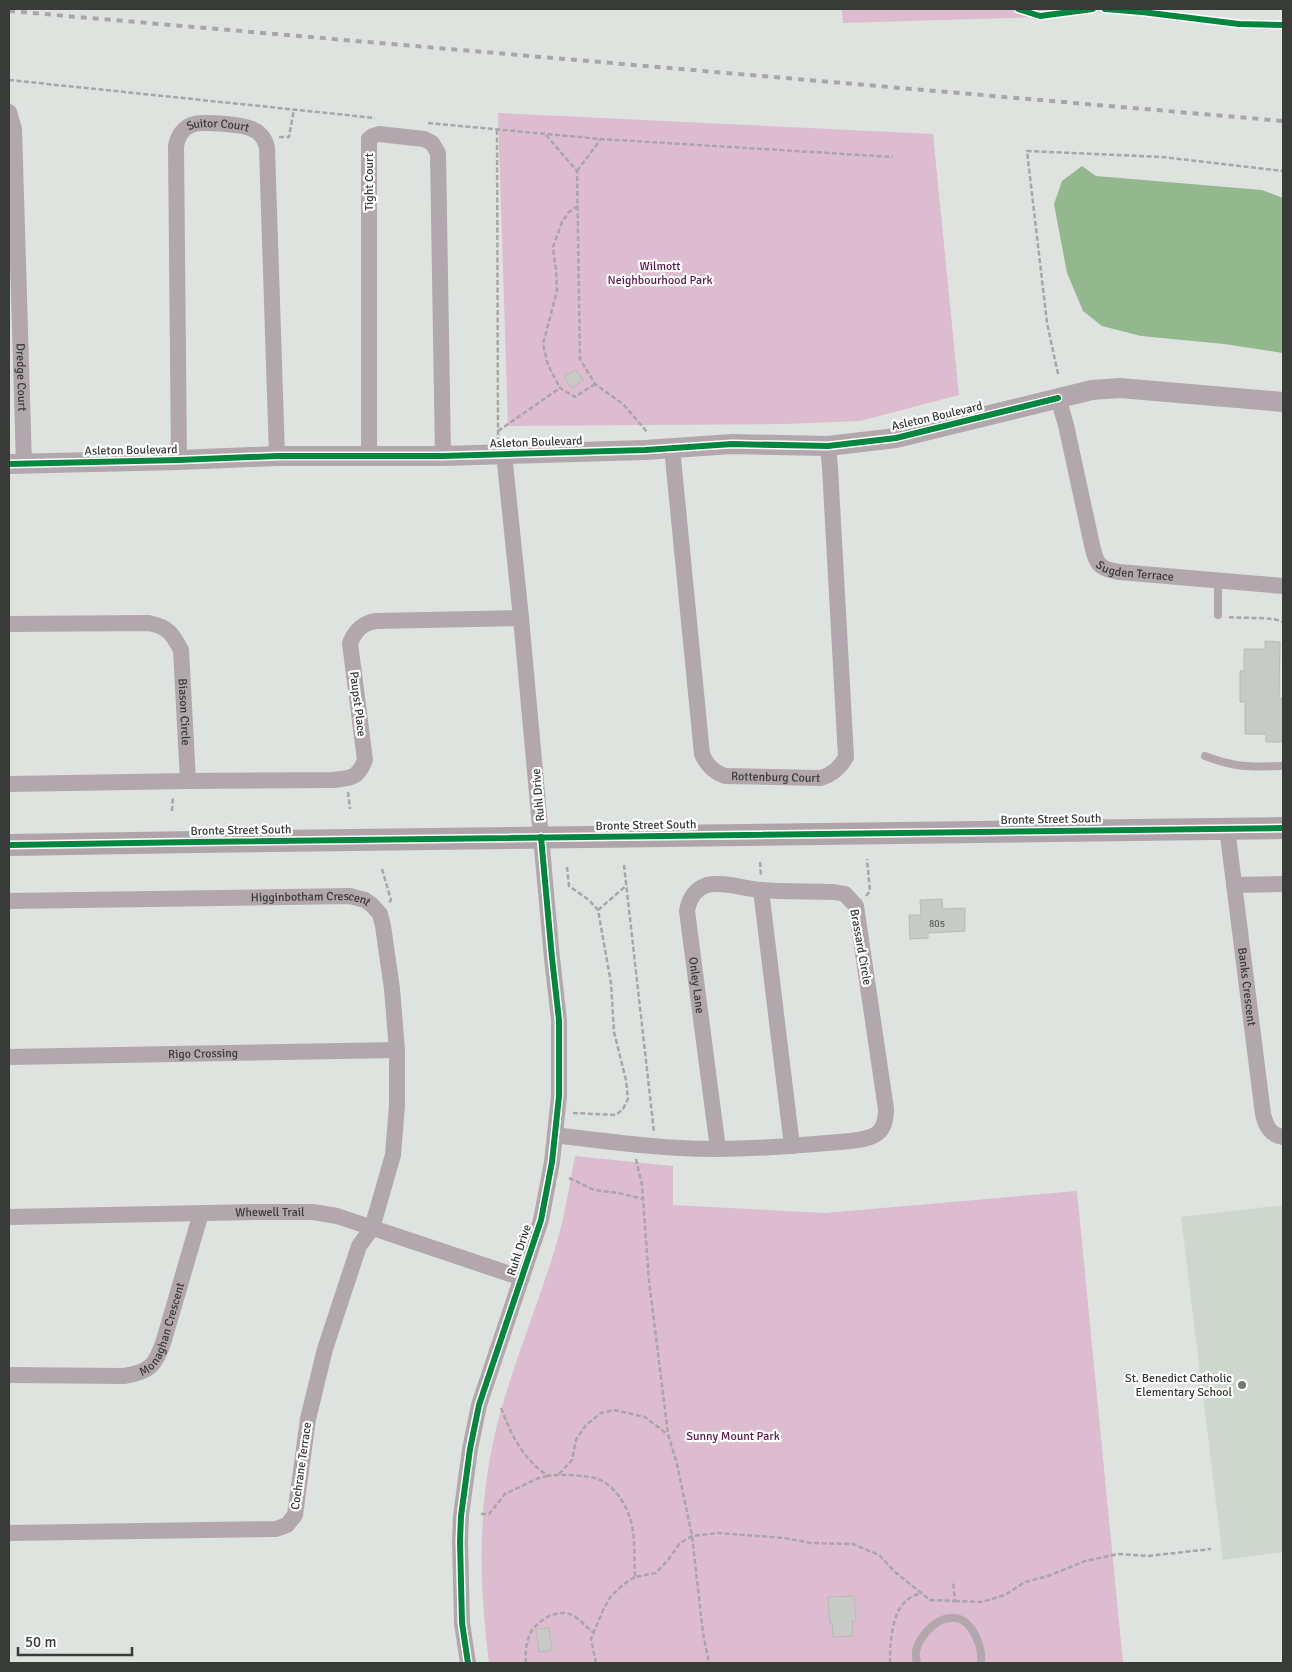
<svg xmlns="http://www.w3.org/2000/svg" width="1292" height="1672" font-family="Signika,sans-serif">
<rect width="100%" height="100%" fill="#dfe3df"/>
<polygon fill="#ced7cd" points="1283,1205 1283,1552 1223,1560 1181,1217"/>
<g fill="#dcbcce">
<polygon points="842,9 1075,9 1075,13 1044,17 843,23"/>
<polygon points="498,113 933,134 959,395 860,421 784,424 508,426"/>
<path d="M575 1156 673 1166V1205L825 1213 1077 1191 1123 1663H489C479 1583 477 1505 497 1425 512 1367 536 1310 554 1252 564 1221 569 1188 575 1156Z"/>
</g>
<polygon fill="#93b88d" points="1082,166 1096,176 1262,190 1283,198 1283,353 1224,344 1141,336 1102,326 1083,311 1067,273 1054,204 1062,181"/>
<g fill="#c7cac6" stroke="#b8bbb8">
<polygon points="576,370 583,380 572,388 564,377"/>
<polygon points="1265,641 1280,642 1279,698 1283,698 1283,742 1266,742 1266,734 1245,734 1245,702 1240,702 1240,671 1244,671 1244,649 1265,649"/>
<polygon points="942,899 943,909 965,908 965,931 928,933 928,938 910,939 909,915 921,915 920,900"/>
<polygon points="854,1596 856,1621 852,1621 853,1636 833,1637 832,1623 830,1624 828,1597"/>
<polygon points="549,1628 552,1650 539,1652 536,1629"/>
</g>
<g fill="none" stroke-linecap="round" stroke-linejoin="round">
<g stroke="#aaa5a8" stroke-width="2.5" stroke-dasharray="5 2.5" stroke-linecap="butt">
<polyline points="9,80 375,118"/>
<polyline points="428,123 601,139 893,157"/>
<polyline points="497,130 498,439"/>
<polyline points="546,135 577,171 580,359 595,384 623,404 648,433"/>
<polyline points="279,137 289,137 294,109"/>
<polyline points="577,171 601,139"/>
<polyline points="578,206 569,212 562,222 553,247 556,270 557,291 543,344 548,365 560,388 575,397 595,384"/>
<polyline points="1058,374 1047,323 1027,151 1162,157 1283,171"/>
<polyline points="498,431 560,388"/>
<path d="M1229 617C1244 619 1271 616 1283 622"/>
<polyline points="348,792 350,809"/>
<polyline points="172,811 173,796"/>
<polyline points="760,862 761,876"/>
<polyline points="624,865 654,1132"/>
<polyline points="567,867 569,886 589,900 598,910 611,983 614,1032 626,1080 628,1099 623,1109 616,1115 573,1113"/>
<polyline points="382,869 391,900 389,903"/>
<polyline points="866,896 870,891 867,859"/>
<polyline points="598,910 627,885"/>
<polyline points="636,1159 642,1185 649,1281 668,1434 677,1464 692,1536 703,1633 709,1663"/>
<polyline points="569,1178 594,1190 618,1193 643,1199"/>
<path d="M501 1408C512 1436 522 1458 548 1476 560 1474 586 1475 598 1479 618 1487 630 1511 633 1531 635 1546 634 1562 635 1577L656 1573 668 1560 680 1543 692 1536 718 1533 784 1538 811 1543 853 1544 879 1555 895 1572 930 1600 955 1601 953 1581"/>
<polyline points="559,1474 572,1460 576,1440 586,1425 601,1413 614,1410 645,1417 667,1434"/>
<polyline points="481,1514 489,1514 505,1494 536,1479 547,1476"/>
<polyline points="955,1601 982,1602 1005,1595 1025,1582 1048,1576 1085,1561 1118,1554 1148,1556 1211,1549"/>
<path d="M526 1663C525 1653 526 1642 531 1632 538 1620 558 1608 572 1615 580 1619 587 1628 594 1633"/>
<polyline points="596,1663 591,1639 604,1608 611,1596 624,1584 635,1577"/>
<path d="M890 1663C890 1645 891 1613 907 1600 910 1597 916 1595 921 1593"/>
</g>
<g stroke="#b1a7ac" stroke-width="8">
<polyline points="1218,615 1218,580"/>
<path d="M1205 756C1236 768 1251 767 1283 766"/>
<path d="M917 1663C916 1659 915 1652 917 1648 918 1642 923 1636 927 1631 944 1613 965 1612 976 1637 980 1645 982 1654 981 1663"/>
</g>
<g stroke="#b1a7ac" stroke-width="16">
<path id="s1" d="M9 112 14 129 24 464"/>
<path id="s2" d="M1058 398 1066 425 1092 545C1096 564 1099 569 1119 572L1283 586"/>
<path id="s3" d="M672 448 702 754C707 766 714 772 725 776L821 778C833 774 840 768 846 757L830 468 828 446"/>
<polyline points="369,455 369,139 373,136 379,134 424,139 432,143 438,153 443,456"/>
<path id="s4" d="M179 460 176 147C177 138 182 129 191 125 201 121 244 124 254 130 261 133 266 141 267 148L277 456"/>
<path id="s5" d="M9 624 149 623C168 627 172 633 181 650L188 781 9 784"/>
<path d="M188 781 333 780C352 778 358 778 365 760L350 643C355 631 362 623 376 621L521 618"/>
<path id="s6" d="M1227 828 1263 1114C1266 1126 1270 1135 1283 1137"/>
<polyline points="1234,885 1283,884"/>
<polyline points="761,890 792,1146"/>
<path id="s7" d="M9 901 350 896 365 900 372 905 380 914 383 926 392 989 397 1050V1105L393 1155 372 1228 359 1246 325 1349 308 1419 295 1515 287 1525 276 1529 9 1533"/>
<path id="s8" d="M9 1057 397 1050"/>
<path id="s9" d="M555 1135C596 1140 638 1146 680 1148 737 1151 794 1146 850 1141 874 1138 886 1135 886 1109L856 906 845 894 834 892C810 891 785 892 761 890 746 889 722 881 707 885 695 889 689 899 687 911L718 1149"/>
<path id="s10" d="M9 1217 256 1212H313L337 1216 522 1278"/>
<path id="s11" d="M9 1375 124 1376C150 1372 156 1365 164 1340L201 1213"/>
<polyline points="468,1663 462,1623 460,1541 461,1516 470,1449 479,1405 541,1220 552,1162 559,1096 559,1020 552,958 521,618 504,454"/>
</g>
<polyline stroke="#b1a7ac" stroke-width="20" points="9,464 179,460 277,456 443,456 645,450 732,444 828,446 896,438 1092,390 1120,388 1283,402"/>
<polyline stroke="#afa4aa" stroke-width="22" points="9,845 195,842 1283,828"/>
<polyline stroke="#aaa5a8" stroke-width="4" stroke-dasharray="6 6" stroke-linecap="butt" points="9,11 1283,121"/>
<defs>
<g id="cycleway">
<polyline points="1018,9 1040,16 1093,9"/>
<polyline points="1105,9 1142,12 1239,24 1283,25"/>
<polyline points="9,464 179,460 277,456 443,456 645,450 732,444 828,446 896,438 1058,398"/>
<polyline points="9,845 195,842 1283,828"/>
<polyline points="468,1663 462,1623 460,1541 461,1516 470,1449 479,1405 541,1220 552,1162 559,1096 559,1020 552,958 541,837"/>
</g>
</defs>
<use href="#cycleway" stroke="#fff" stroke-width="9"/>
<use href="#cycleway" stroke="#00873e" stroke-width="6"/>
</g>
<circle fill="#737672" stroke="#fff" stroke-width="2" cx="1242" cy="1385" r="5"/>
<g text-anchor="middle" stroke-width="4.5" stroke-linejoin="round" paint-order="stroke">
<g font-size="10" fill="#5c5f5c">
<text x="937" y="927">805</text>
</g>
<g font-size="12" fill="#393b38" stroke="#fff">
<text dy="4" stroke="none"><textPath href="#s4" startOffset="368">Suitor Court</textPath></text>
<text transform="translate(369 182) rotate(-90)" y="4">Tight Court</text>
<text dy="4" stroke="none"><textPath href="#s1" startOffset="266">Dredge Court</textPath></text>
<text transform="translate(937 416) rotate(-13)" y="4">Asleton Boulevard</text>
<text transform="translate(536 442) rotate(-2)" y="4">Asleton Boulevard</text>
<text transform="translate(131 450) rotate(-1)" y="4">Asleton Boulevard</text>
<text dy="4" stroke="none"><textPath href="#s2" startOffset="209">Sugden Terrace</textPath></text>
<text transform="translate(358 704) rotate(83)" y="4">Paupst Place</text>
<text dy="4" stroke="none"><textPath href="#s5" startOffset="246">Biason Circle</textPath></text>
<text dy="4" stroke="none"><textPath href="#s3" startOffset="391">Rottenburg Court</textPath></text>
<text transform="translate(538 795) rotate(-95)" y="4">Ruhl Drive</text>
<text transform="translate(1051 819) rotate(-1)" y="4">Bronte Street South</text>
<text transform="translate(646 825) rotate(-1)" y="4">Bronte Street South</text>
<text transform="translate(241 830) rotate(-1)" y="4">Bronte Street South</text>
<text dy="4" stroke="none"><textPath href="#s7" startOffset="302">Higginbotham Crescent</textPath></text>
<text transform="translate(861 947) rotate(80)" y="4">Brassard Circle</text>
<text dy="4" stroke="none"><textPath href="#s9" startOffset="821">Onley Lane</textPath></text>
<text dy="4" stroke="none"><textPath href="#s6" startOffset="160">Banks Crescent</textPath></text>
<text dy="4" stroke="none"><textPath href="#s8" startOffset="194">Rigo Crossing</textPath></text>
<text dy="4" stroke="none"><textPath href="#s10" startOffset="261">Whewell Trail</textPath></text>
<text transform="translate(519 1250) rotate(-72)" y="4">Ruhl Drive</text>
<text dy="4" stroke="none"><textPath href="#s11" startOffset="182">Monaghan Crescent</textPath></text>
<text transform="translate(301 1466) rotate(-82)" y="4">Cochrane Terrace</text>
</g>
<g font-size="12" fill="#64124b" stroke="#fff">
<text x="660" y="270">Wilmott<tspan x="660" dy="14">Neighbourhood Park</tspan></text>
<text x="733" y="1440">Sunny Mount Park</text>
</g>
<g font-size="12" fill="#393b38" stroke="#fff" text-anchor="end">
<text x="1232" y="1382">St. Benedict Catholic<tspan x="1232" dy="14">Elementary School</tspan></text>
</g>
</g>
<rect width="1292" height="1672" fill="none" stroke="#393b38" stroke-width="20"/>
<path d="M18 1647v8h114v-8" fill="none" stroke="#393b38" stroke-width="2.5"/>
<text x="25" y="1647" font-size="15" fill="#393b38" stroke="#ffffff" stroke-width="4" paint-order="stroke">50 m</text>
</svg>
